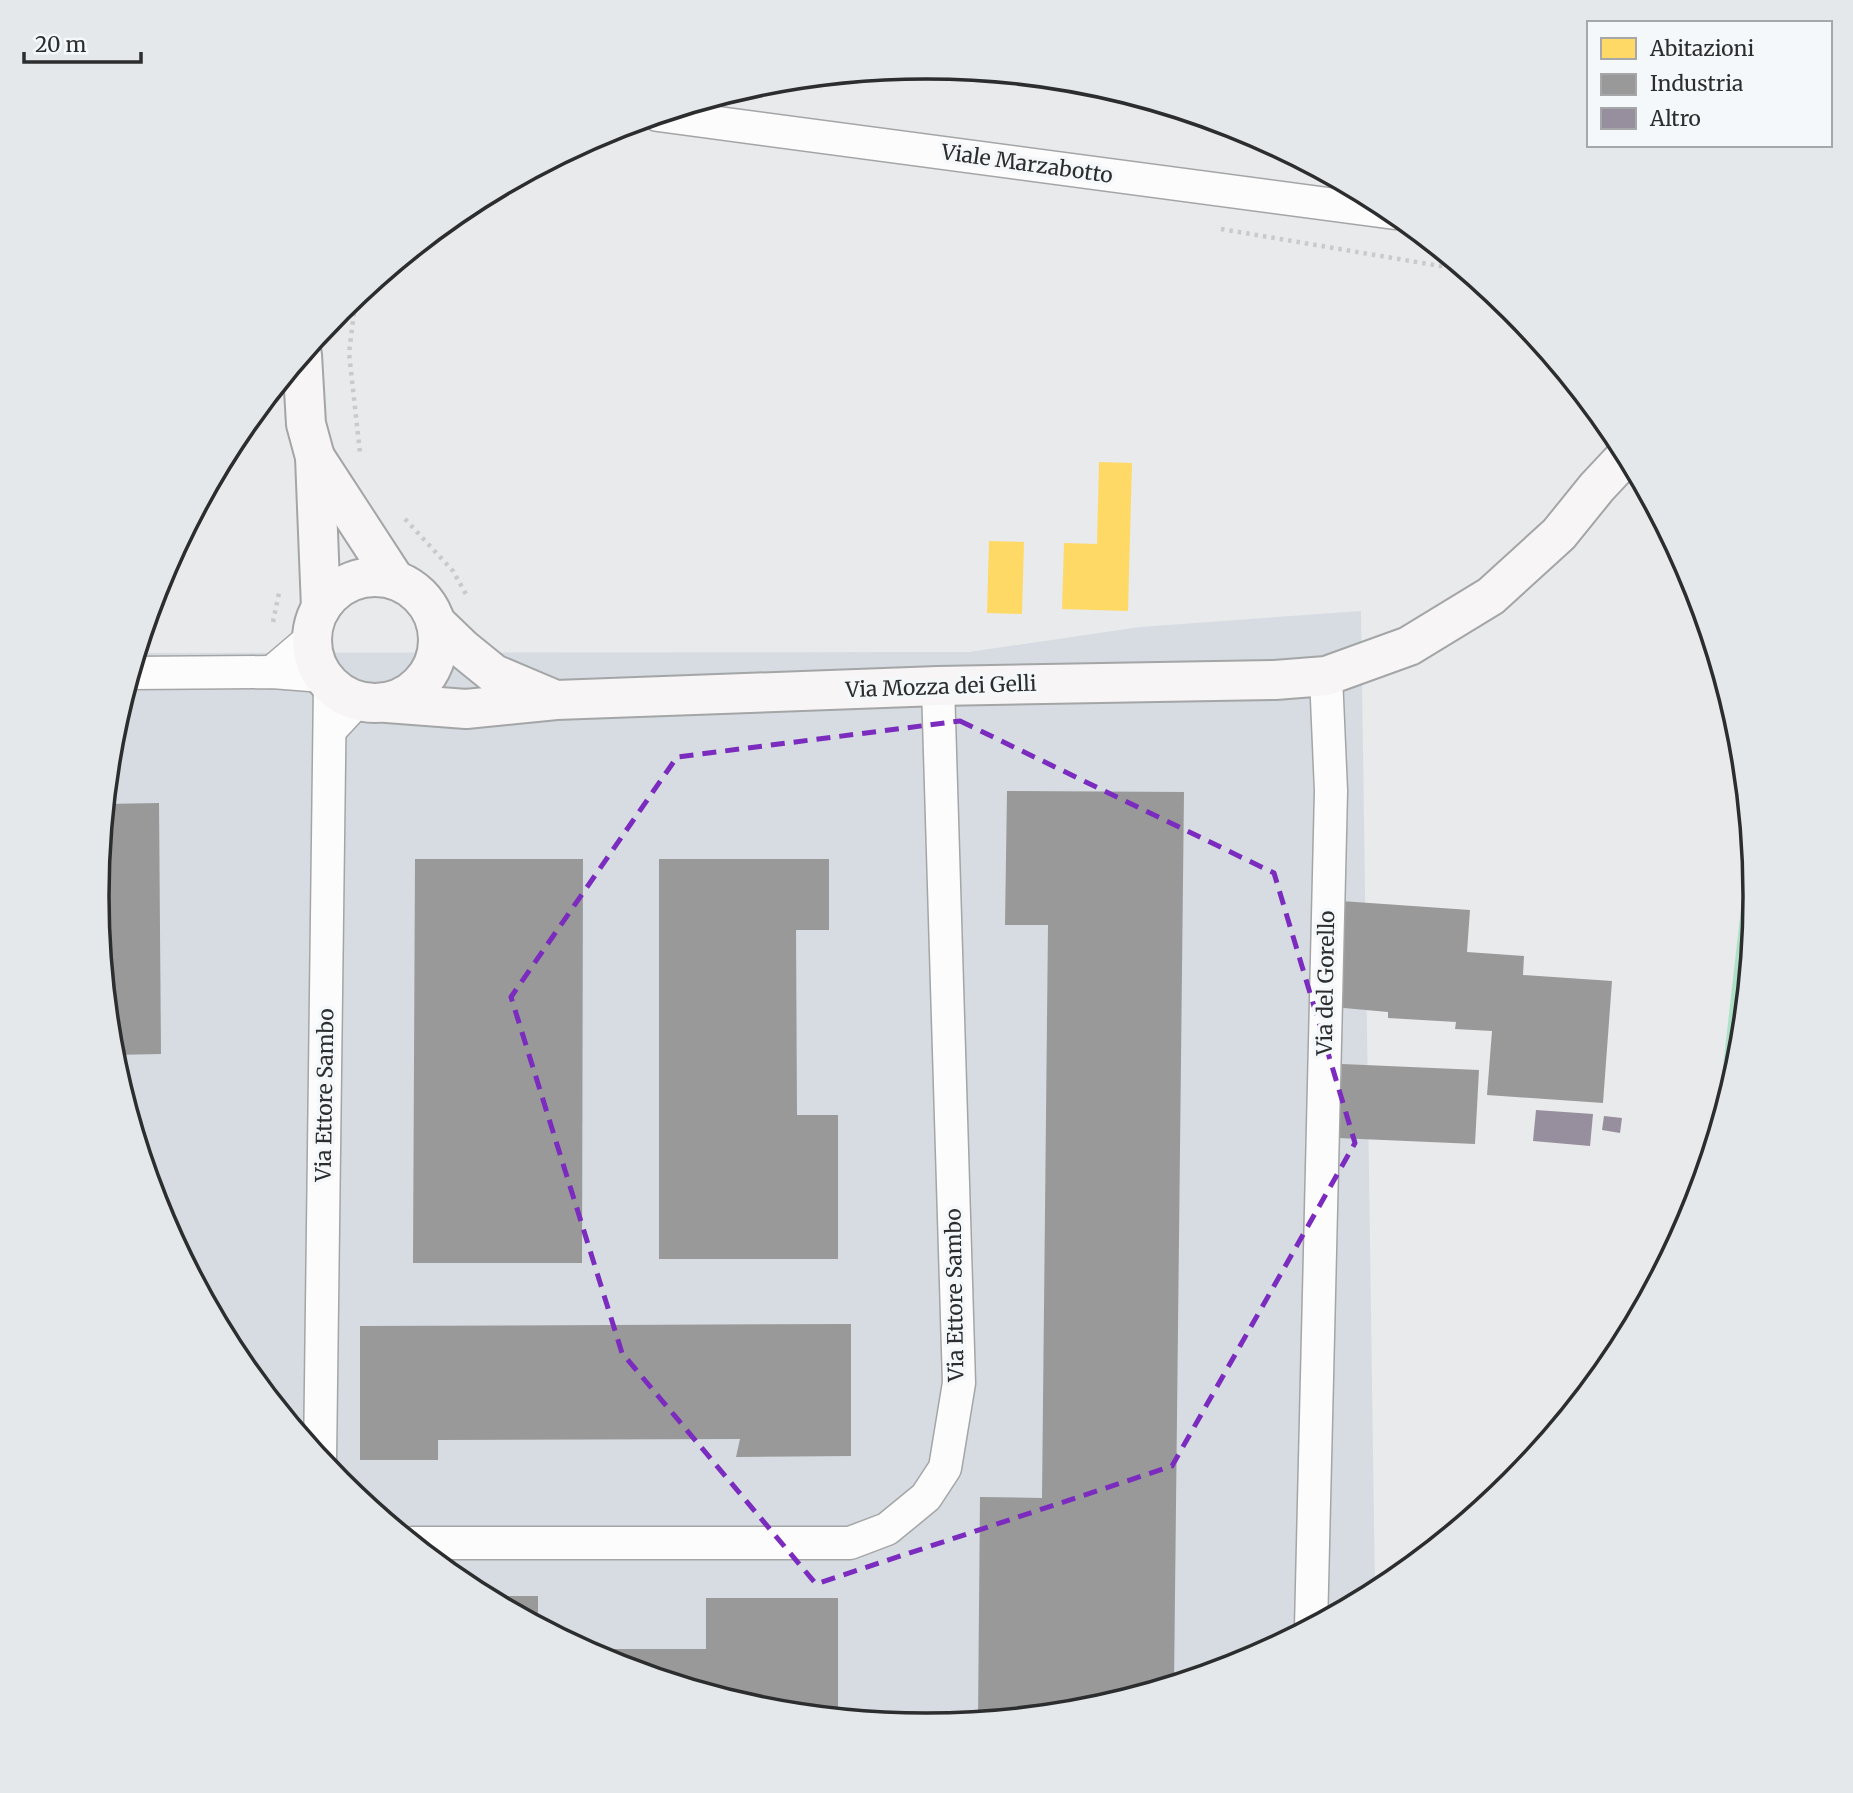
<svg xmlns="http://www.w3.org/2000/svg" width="1853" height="1793" font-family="Merriweather,serif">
<rect width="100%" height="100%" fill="#e9eaec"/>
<polygon fill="#d6dce1" points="1361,611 1375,1593 1244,1663 1088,1711 926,1726 764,1710 609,1663 465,1586 339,1483 236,1357 160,1214 112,1058 97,896 113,734 137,653 969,652 1140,627"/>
<polygon fill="#afe1c8" points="1750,829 1756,897 1740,1059 1714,1146"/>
<g fill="#ffd966">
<polygon points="1075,81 1089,83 1148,101 1148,102 1073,92"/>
<polygon points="1099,462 1132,463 1128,611 1062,609 1064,543 1097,544"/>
<polygon points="989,541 1024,542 1022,614 987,613"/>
</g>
<g fill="#999">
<polygon points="1007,791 1184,792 1174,1684 1088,1711 978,1721 980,1497 1042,1498 1048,925 1005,925"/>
<polygon points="159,803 161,1054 112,1055 97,896 106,804"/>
<polygon points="415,859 583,859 582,1263 413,1263"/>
<polygon points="659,859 829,859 829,930 796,930 797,1115 838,1115 838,1259 659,1259"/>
<polygon points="1341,901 1470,910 1467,952 1524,956 1523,975 1612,981 1603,1103 1487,1095 1492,1031 1455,1029 1456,1022 1388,1018 1388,1012 1333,1007"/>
<polygon points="1342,1064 1479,1070 1475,1144 1338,1138"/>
<polygon points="851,1324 851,1456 736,1457 740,1439 438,1440 438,1460 360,1460 360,1326"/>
<polygon points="483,1596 538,1596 538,1625"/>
<polygon points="706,1598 838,1598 838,1718 764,1710 609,1663 582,1649 706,1649"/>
</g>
<g fill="#978f9d">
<polygon points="1536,1110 1593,1114 1590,1146 1533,1141"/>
<polygon points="1604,1116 1622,1118 1620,1133 1602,1130"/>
</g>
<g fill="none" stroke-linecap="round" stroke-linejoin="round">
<defs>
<g id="street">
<polyline points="658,115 1395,213"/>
<polyline points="272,672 312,638"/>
<polyline points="131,673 272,672 323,676"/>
<polyline points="330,730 357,701"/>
<polyline points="320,1460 330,685"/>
<polyline points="413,1543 850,1543 887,1529 926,1497 945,1468 959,1383 938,686"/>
<polyline points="1311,1628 1331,791 1326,676"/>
</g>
<g id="secondary">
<polyline points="302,355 306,424 315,457 321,608"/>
<polyline points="315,457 395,580"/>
<circle cx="375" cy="640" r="63"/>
<polyline points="436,623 462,648 494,674 551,698"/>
<polyline points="387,703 466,709 556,700 938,686 1275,680 1326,676 1409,646 1491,596 1559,534 1597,487 1627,455"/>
</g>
</defs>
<use href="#street" stroke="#a4a5a6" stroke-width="35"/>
<use href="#secondary" stroke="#a4a5a6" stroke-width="42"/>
<g stroke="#cacaca" stroke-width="4.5" stroke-dasharray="3.5 5" stroke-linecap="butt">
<polyline points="1221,229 1440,266 1459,265"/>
<polyline points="356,296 349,353 360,453"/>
<polyline points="405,519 453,571 467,596"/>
<polyline points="273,622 279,593"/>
</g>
<use href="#street" stroke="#fcfcfc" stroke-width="32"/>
<use href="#secondary" stroke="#f7f5f6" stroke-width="38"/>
</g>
<path fill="none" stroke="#7b2cbf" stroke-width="5" stroke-dasharray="14 9" stroke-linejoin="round" d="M960 721 1274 873 1355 1143 1172 1466 816 1584 622 1353 511 997 677 757Z"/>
<g text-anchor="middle" stroke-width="7" stroke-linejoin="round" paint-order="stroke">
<g font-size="21" fill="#2c2d2e" stroke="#f5f8fa">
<text transform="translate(1027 164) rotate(8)" y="7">Viale Marzabotto</text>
<text transform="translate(941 687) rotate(-2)" y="7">Via Mozza dei Gelli</text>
<text transform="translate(1326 983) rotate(-89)" y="7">Via del Gorello</text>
<text transform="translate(325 1095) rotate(-89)" y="7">Via Ettore Sambo</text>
<text transform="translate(955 1295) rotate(-91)" y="7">Via Ettore Sambo</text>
</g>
</g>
<path d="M0 0H1853V1793H0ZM109 896a817 817 0 1 1 1634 0a817 817 0 1 1-1634 0Z" fill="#e5e8ea" fill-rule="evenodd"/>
<path fill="none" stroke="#2c2d2e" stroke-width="3.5" d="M109 896a817 817 0 1 1 1634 0a817 817 0 1 1-1634 0Z"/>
<rect x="1587" y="21" width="245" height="126" fill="#f5f8fa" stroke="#a5a7a8" stroke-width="2"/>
<rect x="1601" y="38" width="35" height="21" fill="#ffd966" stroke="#a5a7a8" stroke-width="2"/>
<text x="1650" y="56" font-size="21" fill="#2c2d2e">Abitazioni</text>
<rect x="1601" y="74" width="35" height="21" fill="#999999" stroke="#a5a7a8" stroke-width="2"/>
<text x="1650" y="91" font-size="21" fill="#2c2d2e">Industria</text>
<rect x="1601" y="108" width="35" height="21" fill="#978f9d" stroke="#a5a7a8" stroke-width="2"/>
<text x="1650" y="126" font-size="21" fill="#2c2d2e">Altro</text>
<path d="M24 52v10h117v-10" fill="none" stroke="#2c2d2e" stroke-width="3.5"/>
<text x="35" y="52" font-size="21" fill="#2c2d2e" stroke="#f5f8fa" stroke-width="5" paint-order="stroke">20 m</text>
</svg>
